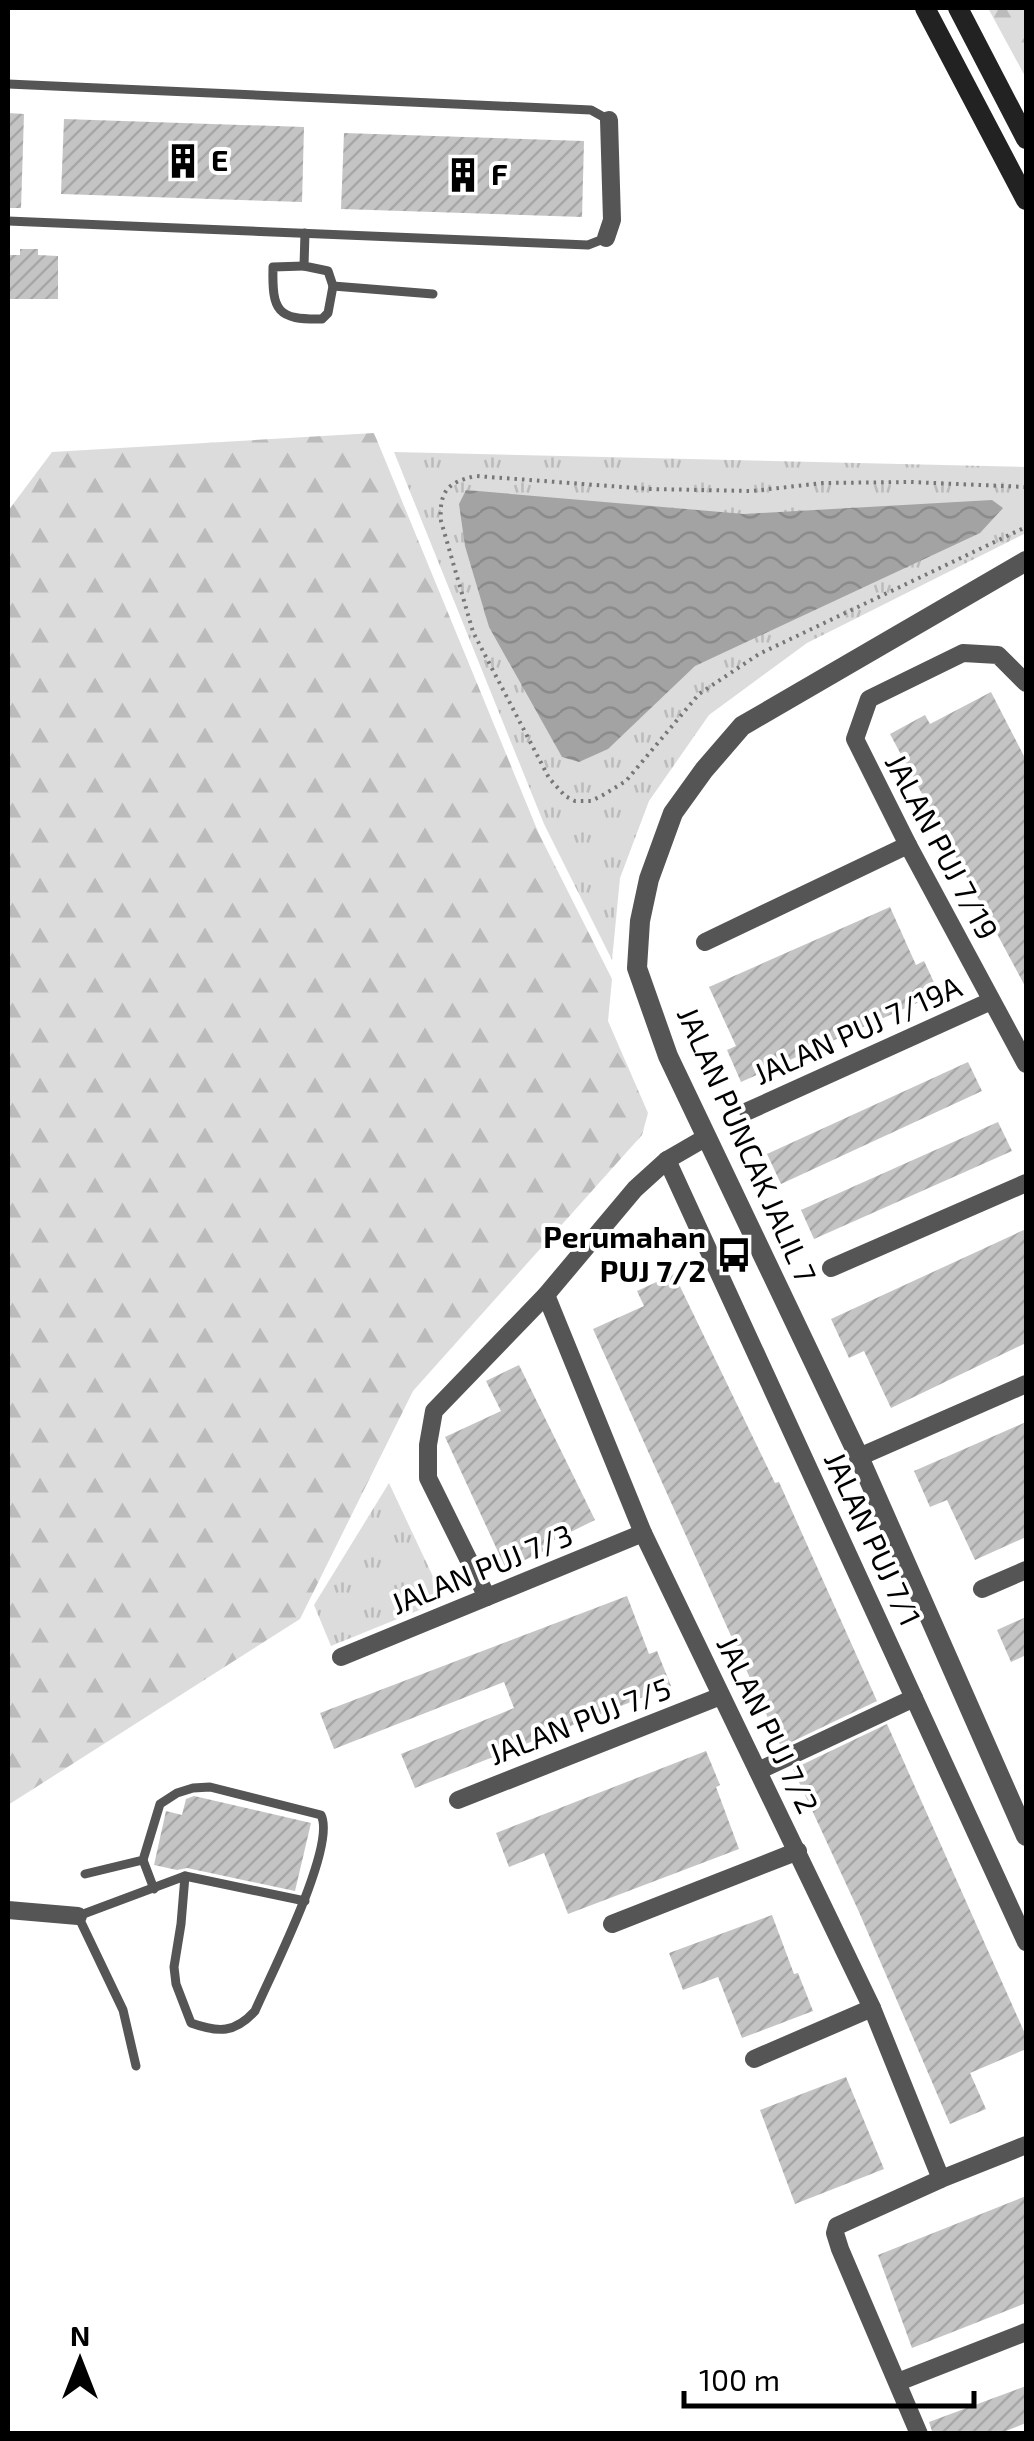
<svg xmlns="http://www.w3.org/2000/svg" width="1034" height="2441" font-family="'Exo 2',sans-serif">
<defs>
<pattern id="forest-firs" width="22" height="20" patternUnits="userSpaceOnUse" patternTransform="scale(2.5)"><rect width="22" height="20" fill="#dcdcdc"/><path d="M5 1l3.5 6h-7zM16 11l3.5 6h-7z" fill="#bbb"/></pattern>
<pattern id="park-tufts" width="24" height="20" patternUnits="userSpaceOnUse" patternTransform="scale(2.5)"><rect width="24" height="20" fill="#dcdcdc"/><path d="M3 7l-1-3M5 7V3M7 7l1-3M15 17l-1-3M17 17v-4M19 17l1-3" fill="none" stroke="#bbb"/></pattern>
<pattern id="water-waves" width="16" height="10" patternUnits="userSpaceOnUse" patternTransform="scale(2.5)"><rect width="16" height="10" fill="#a3a3a3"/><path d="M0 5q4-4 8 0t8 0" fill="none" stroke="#8b8b8b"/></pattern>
<pattern id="building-hatch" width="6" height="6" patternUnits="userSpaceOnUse" patternTransform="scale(2.5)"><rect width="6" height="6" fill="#c4c4c4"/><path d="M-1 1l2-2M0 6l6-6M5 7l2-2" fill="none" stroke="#a7a7a7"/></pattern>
</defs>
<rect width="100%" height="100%" fill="#fff"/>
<g fill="url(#forest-firs)">
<polygon points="988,8 1026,8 1026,78"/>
<polygon points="374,433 539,834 612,979 608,1021 648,1113 642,1135 413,1391 300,1619 8,1805 8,511 52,452"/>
</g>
<g fill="url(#park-tufts)">
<polygon points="394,452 1026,467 1026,533 807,643 709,715 649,801 620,878 612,960 544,824"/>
<polygon points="389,1483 444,1600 331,1646 314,1605"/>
</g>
<polygon fill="url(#water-waves)" points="466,490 744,514 992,500 1003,508 980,533 695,666 608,749 579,762 562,757 489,627 465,546 459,504"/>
<g fill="url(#building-hatch)">
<polygon points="8,113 24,114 21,208 8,208"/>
<polygon points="64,119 304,127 302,202 61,194"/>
<polygon points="344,133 584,141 582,217 341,209"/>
<polygon points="20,249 38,249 38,255 58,256 58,299 8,299 8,255 20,255"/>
<polygon points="991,692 1026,760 1026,988 890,734 925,715 930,724"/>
<polygon points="890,907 916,965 924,961 939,993 741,1082 727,1050 736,1046 709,987"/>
<polygon points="968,1062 982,1091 781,1184 767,1154"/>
<polygon points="998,1122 1012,1151 814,1239 801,1210"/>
<polygon points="1026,1229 1026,1343 891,1408 864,1351 849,1358 831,1319"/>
<polygon points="674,1274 775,1483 779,1482 877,1701 781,1747 593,1329 644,1306 637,1291"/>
<polygon points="519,1365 595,1520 542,1546 544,1551 506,1569 445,1437 501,1411 486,1381"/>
<polygon points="1026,1422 1026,1537 975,1560 947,1500 930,1507 914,1471"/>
<polygon points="627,1596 649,1654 657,1651 671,1686 415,1788 401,1754 514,1708 504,1682 334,1749 320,1713"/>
<polygon points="1026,1617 1026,1655 1011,1662 997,1630"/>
<polygon points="887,1724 1026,2036 1026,2049 970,2073 986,2109 950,2124 859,1912 793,1769"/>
<polygon points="706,1751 720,1785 716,1787 739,1849 568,1914 544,1853 509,1867 496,1833"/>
<polygon points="194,1796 311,1823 295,1891 187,1868 177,1870 154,1865 166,1811 182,1815 186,1799"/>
<polygon points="772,1915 794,1974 798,1973 813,2011 742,2038 718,1977 683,1990 669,1953"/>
<polygon points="846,2077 884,2169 795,2204 760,2110"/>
<polygon points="1026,2196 1026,2303 912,2348 878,2255"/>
<polygon points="1026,2386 1026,2423 998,2434 933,2434 929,2422"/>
</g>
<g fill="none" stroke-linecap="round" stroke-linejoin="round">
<path stroke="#777" stroke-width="4" stroke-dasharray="2.5 5" stroke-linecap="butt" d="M1026 487 911 482 823 483 752 491 650 489 476 476C447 482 439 492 441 521L473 632 549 778 565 796 575 801H591L603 795 626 781 699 694 759 654 1026 527"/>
<g stroke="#555" stroke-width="9">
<polyline points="8,84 591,110 609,120"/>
<polyline points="8,221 588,245 606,238"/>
<polyline points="305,233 304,266 328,271 333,286 433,294"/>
<path d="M304 266 273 267C272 311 277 320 322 319L328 313 333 286"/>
<polyline points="143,1860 154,1889"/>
<path d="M85 1874 143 1860 160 1804 177 1793 193 1788 210 1787 321 1815C337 1846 270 1976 255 2011 235 2033 219 2033 191 2023L176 1984 174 1967 181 1924 185 1876"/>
<polyline points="136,2066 123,2010 78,1916 185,1876 305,1901"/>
</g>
<g stroke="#555" stroke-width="18">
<polyline points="606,238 612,220 609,120"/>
<polyline points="1026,683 998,655 963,653 869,699 855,739 908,845 1026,1064"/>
<polyline points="705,942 908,845"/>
<polyline points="748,1111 991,1001"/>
<polyline points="667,1160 1026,1942"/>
<polyline points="831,1268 1026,1183"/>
<polyline points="546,1295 643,1533 872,2008 941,2179"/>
<polyline points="859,1457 1026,1384"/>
<polyline points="982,1589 1026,1570"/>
<polyline points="487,1597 428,1478 428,1445 434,1411 546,1295 635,1189 667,1160 705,1138"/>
<polyline points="341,1657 643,1533"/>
<polyline points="758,1771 914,1698"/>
<polyline points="458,1800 721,1696"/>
<polyline points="8,1910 78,1916"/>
<polyline points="612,1924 798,1851"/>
<polyline points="754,2059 872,2008"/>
<polyline points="898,2382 1026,2332"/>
<polyline points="919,2434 840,2249 835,2233 837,2226 941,2179 1026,2145"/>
</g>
<polyline stroke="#555" stroke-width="20" points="1026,561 742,726 704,770 673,813 649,879 640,921 637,968 668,1056 859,1457 1026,1836"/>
<g stroke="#222" stroke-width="20">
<polyline points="925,8 1026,200"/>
<polyline points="958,8 1026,139"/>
</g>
</g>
<defs>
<symbol id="building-bare" viewBox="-9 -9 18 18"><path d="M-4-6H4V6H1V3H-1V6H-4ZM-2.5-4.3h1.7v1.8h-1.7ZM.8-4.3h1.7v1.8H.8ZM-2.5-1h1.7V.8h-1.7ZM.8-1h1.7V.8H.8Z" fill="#000" stroke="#fff" stroke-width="2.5" paint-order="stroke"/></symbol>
<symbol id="bus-bare" viewBox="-9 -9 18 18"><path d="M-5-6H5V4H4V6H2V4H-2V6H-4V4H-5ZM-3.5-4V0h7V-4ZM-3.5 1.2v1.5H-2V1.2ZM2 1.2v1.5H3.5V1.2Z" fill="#000" stroke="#fff" stroke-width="2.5" paint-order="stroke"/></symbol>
</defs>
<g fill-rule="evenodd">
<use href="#building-bare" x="158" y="136" width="50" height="50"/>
<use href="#building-bare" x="438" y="150" width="50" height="50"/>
<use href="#bus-bare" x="709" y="1230" width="50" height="50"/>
</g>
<g text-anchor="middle" stroke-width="8" stroke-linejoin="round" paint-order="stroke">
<g font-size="30" font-weight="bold" fill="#000" stroke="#fff" text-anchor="start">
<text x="211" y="171">E</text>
<text x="491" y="185">F</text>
<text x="706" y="1248" text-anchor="end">Perumahan<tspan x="706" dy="34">PUJ 7/2</tspan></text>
</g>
<g font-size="30" fill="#000" stroke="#fff">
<text transform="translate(941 847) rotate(62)" y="10">JALAN PUJ 7/19</text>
<text transform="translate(858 1031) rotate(-24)" y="10">JALAN PUJ 7/19A</text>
<text transform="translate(746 1145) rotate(66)" y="10">JALAN PUNCAK JALIL 7</text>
<text transform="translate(872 1539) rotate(65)" y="10">JALAN PUJ 7/1</text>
<text transform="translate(482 1570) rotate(-22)" y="10">JALAN PUJ 7/3</text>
<text transform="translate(580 1722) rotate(-21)" y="10">JALAN PUJ 7/5</text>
<text transform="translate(767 1725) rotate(64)" y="10">JALAN PUJ 7/2</text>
</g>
</g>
<rect width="1034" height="2441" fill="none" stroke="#000000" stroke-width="20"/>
<g transform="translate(80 2361)" stroke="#ffffff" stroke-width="8" paint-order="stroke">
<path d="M0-8L18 38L0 25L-18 38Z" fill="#000000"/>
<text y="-15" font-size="28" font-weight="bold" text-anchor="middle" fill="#000000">N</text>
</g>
<path d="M684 2391v15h290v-15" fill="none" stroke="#000000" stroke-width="5"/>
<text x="699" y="2391" font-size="30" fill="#000000" stroke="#ffffff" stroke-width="8" paint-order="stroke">100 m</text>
</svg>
